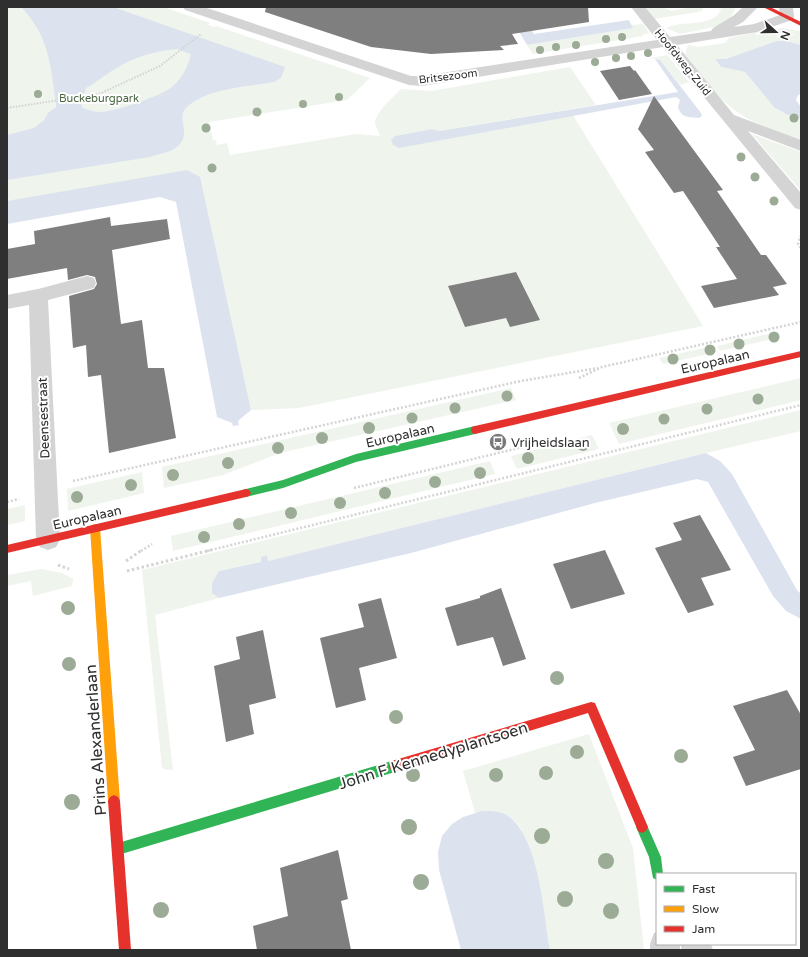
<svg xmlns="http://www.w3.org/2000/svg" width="808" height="957" font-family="'Varela Round',sans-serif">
<rect width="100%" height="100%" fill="#fff"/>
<g fill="#eff4ed">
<path d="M7 7H163L210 23 208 25 215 27 216 26 370 78 347 100 209 122 213 140H216L217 145 227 143 230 155 356 134 380 136C379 132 376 128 375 124 374 113 394 97 401 89L431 91 570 67 596 105 439 131 432 129 395 136 411 139 571 112 703 326 299 408 251 410 199 177 7 207Z"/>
<polygon points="645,7 661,7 672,11 691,7 703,7 703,10 698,12 654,19"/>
<path d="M721 7H736L731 17 725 23 718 26 680 34 666 28C679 20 720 28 721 7Z"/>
<polygon points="643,24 649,33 642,35 643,36 533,54 527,45 632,28 631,25"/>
<path d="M782 28 801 31V45L787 41 726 59 715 60 721 67 745 72C759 90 777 114 801 119V140C775 131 747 122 727 104 711 90 698 71 685 54L688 45 698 47 725 43 729 38 770 29Z"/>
<polygon points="667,55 689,82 680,85 660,60 650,58"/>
<polygon points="752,134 801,152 801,191"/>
<polygon points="777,332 780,337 720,351 717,346"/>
<polygon points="713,346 717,352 663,364 659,358"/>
<polygon points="801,378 801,400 619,444 609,423"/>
<polygon points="511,388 516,400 280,453 223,475 164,488 162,467"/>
<polygon points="801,410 801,431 706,453 268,561 267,555 261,557 261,562 219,571 212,593 219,598 155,615 173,770 167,770 162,768 142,570"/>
<polygon points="592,435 599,449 517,469 511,456"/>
<polygon points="490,461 495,474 173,551 171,536"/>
<polygon points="142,472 144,493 68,511 67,489"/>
<polygon points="25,505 25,521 7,525 7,509"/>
<polygon points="41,569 62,573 73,579 72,586 33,596 31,581 7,586 7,575"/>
<path d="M589 734 633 848 644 950H550C545 921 536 833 510 817 504 813 482 811 475 813L463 771Z"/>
</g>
<g fill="#dce3ef" fill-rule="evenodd">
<path d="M21 7H113L285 67 281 78 274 82C246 87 206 88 186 108 175 119 195 136 174 149 167 153 158 154 150 157L7 180V135L34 128 44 120 48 113 56 107V103C50 65 50 37 21 7ZM177 49 191 54C188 66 183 77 173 86 162 96 116 111 101 112 94 112 89 110 83 108L81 104 86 88C97 82 105 75 115 69 133 57 156 51 177 49Z"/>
<polygon points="504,7 517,7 534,34 629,20 633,28 527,45"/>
<polygon points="777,41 787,41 801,45 801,94 798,95 796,100 801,107 801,119 786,114 774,107 745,72 721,67 715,59 726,59"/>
<path d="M655 59 660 60 701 113 702 116 699 118C689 117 681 118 678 107L680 100 676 97 399 148 393 145 391 140 395 136 432 129 439 131 678 92Z"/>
<polygon points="187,170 200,177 251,410 238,421 239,425 233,426 232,423 217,417 176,202 160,197 7,224 7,201"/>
<polygon points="706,453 720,461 732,474 797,590 801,594 801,619 786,611 773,596 708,482 697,479 595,503 411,553 219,598 212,593 212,583 219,571 261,562 261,557 267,555 268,561"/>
<path d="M482 811C492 811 503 811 511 818 539 842 544 915 550 950H461L439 870 438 852 442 836 452 824 463 817Z"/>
</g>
<g fill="#7f7f7f">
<polygon points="266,7 588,7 589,22 512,34 518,44 500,46 504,50 431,54 371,47 265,12"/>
<polygon points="630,66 634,71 635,70 652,94 619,100 600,71"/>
<polygon points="654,96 723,190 717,191 761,255 766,255 787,284 773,287 779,295 714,308 701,286 737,279 716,247 720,247 683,191 674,193 645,152 654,150 638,129"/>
<polygon points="110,217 111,226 167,219 170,239 112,250 121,324 142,320 148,368 164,368 176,438 109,453 101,375 88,377 86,345 73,348 69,296 94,289 97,284 95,277 87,275 68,280 67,268 7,279 7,249 35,244 34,231"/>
<polygon points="516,272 540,320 510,327 506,318 465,327 448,286"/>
<polygon points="700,515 731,570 701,578 714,605 688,613 655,548 682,540 673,523"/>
<polygon points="605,550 625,594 571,609 553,564"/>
<polygon points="501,588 526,659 503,666 493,637 457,646 445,608 480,598 480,596"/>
<polygon points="381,598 397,658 359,668 366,700 336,708 320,638 364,627 358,604"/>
<polygon points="263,630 276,698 249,705 254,734 226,742 214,666 240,659 236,637"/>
<polygon points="787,690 801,715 801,769 746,786 733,757 755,750 733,706"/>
<polygon points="338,850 348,899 341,901 351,950 257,950 253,926 288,916 280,868"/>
</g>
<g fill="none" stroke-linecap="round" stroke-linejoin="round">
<g stroke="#d4d4d4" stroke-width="2" stroke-dasharray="1.5 1.5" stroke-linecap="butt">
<polyline points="7,108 99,94 160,66 201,34"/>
<polyline points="799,240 801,235"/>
</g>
<g stroke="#d4d4d4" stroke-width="2.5" stroke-dasharray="2 2" stroke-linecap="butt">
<polyline points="800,239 798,244 801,248"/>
<polyline points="579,378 602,367 801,322"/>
<polyline points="73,481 521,381 598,368"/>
<polyline points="354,488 531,445"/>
<polyline points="7,502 19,499"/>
<polyline points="141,551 152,544"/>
<polyline points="207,551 801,405"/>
</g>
<g stroke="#d4d4d4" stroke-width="3" stroke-dasharray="2.5 2.5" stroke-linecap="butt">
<polyline points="126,561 142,550"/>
<polyline points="58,565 69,569"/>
<polyline points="127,571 211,550"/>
</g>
<g fill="#d4d4d4" fill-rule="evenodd">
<polygon points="183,7 204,7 411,76 422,76 657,40 631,7 645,7 670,37 711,31 713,28 733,16 743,7 758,7 743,22 734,27 754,24 780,15 779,7 793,7 794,17 792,20 757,32 677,45 734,115 801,140 801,151 748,131 801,193 801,210 795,208 663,47 422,86 409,85 185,10"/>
<polygon points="87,276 94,278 96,283 94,288 48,300 60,540 56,547 48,550 40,547 36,540 29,305 7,309 7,295 38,289"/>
<polygon points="657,932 657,944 711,944 713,950 682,950 680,944 680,950 650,950 650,944 654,933"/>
</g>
<g fill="#30b455" fill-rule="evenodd">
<polygon points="475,426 478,427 479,430 478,433 475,434 356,462 283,488 246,497 243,496 241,493 243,490 246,489 283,480 356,454"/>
<polygon points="395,760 399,762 401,766 399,770 395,772 118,855 114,853 112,849 114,845 118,843"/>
<polygon points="642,821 646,823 661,857 663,874 657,874 657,880 653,878 649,857 636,827 638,823"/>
</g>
<polygon fill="#ff9f0a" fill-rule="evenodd" points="95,524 98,525 100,528 120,801 118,805 114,807 110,805 108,801 90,528 92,525"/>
<g fill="#e5322d" fill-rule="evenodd">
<polygon points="763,7 770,7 801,22 801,26"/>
<polygon points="801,351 801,357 475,434 472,433 471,430 472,427 475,426"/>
<polygon points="246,489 249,490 251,493 249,496 246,497 7,553 7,545"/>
<polygon points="591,702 595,703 648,827 646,831 642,833 638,831 588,713 395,772 391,770 389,766 391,762 395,760"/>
<polygon points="114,795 118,797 120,801 131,950 119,950 108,801 110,797"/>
</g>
</g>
<g fill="#9bab96">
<circle cx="622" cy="37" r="4"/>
<circle cx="606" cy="39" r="4"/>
<circle cx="576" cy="45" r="4"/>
<circle cx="556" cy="47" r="4"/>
<circle cx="540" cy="50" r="4"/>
<circle cx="648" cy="53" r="4"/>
<circle cx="631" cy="56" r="4"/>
<circle cx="616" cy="58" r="4"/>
<circle cx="595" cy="62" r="4"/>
<circle cx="38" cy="94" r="4"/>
<circle cx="339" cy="97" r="4"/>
<circle cx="303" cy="104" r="4"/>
<circle cx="257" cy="112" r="4.5"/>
<circle cx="794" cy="118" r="4.5"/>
<circle cx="206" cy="128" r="4.5"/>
<circle cx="741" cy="157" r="4.5"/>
<circle cx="212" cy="168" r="4.5"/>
<circle cx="755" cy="177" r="4.5"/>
<circle cx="774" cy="201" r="4.5"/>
<circle cx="774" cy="337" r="5.5"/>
<circle cx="739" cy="344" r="5.5"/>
<circle cx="710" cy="350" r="5.5"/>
<circle cx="673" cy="359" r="5.5"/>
<circle cx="507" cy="396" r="5.5"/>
<circle cx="758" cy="399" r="5.5"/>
<circle cx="455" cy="408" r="5.5"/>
<circle cx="707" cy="409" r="5.5"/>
<circle cx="412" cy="418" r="5.5"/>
<circle cx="664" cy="419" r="5.5"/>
<circle cx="369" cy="428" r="6"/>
<circle cx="623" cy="429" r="6"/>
<circle cx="322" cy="438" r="6"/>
<circle cx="583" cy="445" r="6"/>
<circle cx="278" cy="448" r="6"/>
<circle cx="528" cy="458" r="6"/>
<circle cx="228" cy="463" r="6"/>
<circle cx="480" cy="473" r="6"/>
<circle cx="173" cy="475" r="6"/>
<circle cx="435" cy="482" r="6"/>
<circle cx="131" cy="485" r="6"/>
<circle cx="385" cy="493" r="6"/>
<circle cx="77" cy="497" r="6"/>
<circle cx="340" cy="503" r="6"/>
<circle cx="291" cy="513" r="6"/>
<circle cx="239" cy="524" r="6"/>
<circle cx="204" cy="537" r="6"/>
<circle cx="68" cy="608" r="7"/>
<circle cx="69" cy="664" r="7"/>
<circle cx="557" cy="678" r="7"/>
<circle cx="396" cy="717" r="7"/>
<circle cx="577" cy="752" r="7"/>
<circle cx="681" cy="756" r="7"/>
<circle cx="546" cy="773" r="7"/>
<circle cx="413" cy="775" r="7"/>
<circle cx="496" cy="775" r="7"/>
<circle cx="72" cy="802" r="8"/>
<circle cx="409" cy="827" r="8"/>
<circle cx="542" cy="836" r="8"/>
<circle cx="606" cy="861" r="8"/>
<circle cx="421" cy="882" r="8"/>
<circle cx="565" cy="899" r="8"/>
<circle cx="161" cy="910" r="8"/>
<circle cx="611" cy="911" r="8"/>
</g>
<defs>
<symbol id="bus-disc" viewBox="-11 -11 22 22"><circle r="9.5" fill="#787878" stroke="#fff"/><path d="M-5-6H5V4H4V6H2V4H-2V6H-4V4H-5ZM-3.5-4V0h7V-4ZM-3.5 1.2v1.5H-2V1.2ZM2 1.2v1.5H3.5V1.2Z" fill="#fff"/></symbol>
</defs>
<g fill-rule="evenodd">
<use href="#bus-disc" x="488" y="432" width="20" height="20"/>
</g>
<g text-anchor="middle" stroke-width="4" stroke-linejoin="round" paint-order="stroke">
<g font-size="11" fill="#2f2f2f" stroke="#fff">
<text transform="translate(683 62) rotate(51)" y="4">Hoofdweg-Zuid</text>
<text transform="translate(448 76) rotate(-7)" y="4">Britsezoom</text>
</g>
<g font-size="11" fill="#496641" stroke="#fff">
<text x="99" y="102">Buckeburgpark</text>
</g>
<g font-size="13" fill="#2f2f2f" stroke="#fff">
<text transform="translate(715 361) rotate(-13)" y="5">Europalaan</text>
<text transform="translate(43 418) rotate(-92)" y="5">Deensestraat</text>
<text transform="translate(400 435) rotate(-13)" y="5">Europalaan</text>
<text transform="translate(87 517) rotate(-13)" y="5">Europalaan</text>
</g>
<g font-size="13" fill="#2f2f2f" stroke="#fff" text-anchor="start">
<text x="511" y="447">Vrijheidslaan</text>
</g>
<g font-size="16" fill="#2f2f2f" stroke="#fff">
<text transform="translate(95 740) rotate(-94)" y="6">Prins Alexanderlaan</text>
<text transform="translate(433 755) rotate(-17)" y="6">John F Kennedyplantsoen</text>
</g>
</g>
<rect width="808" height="957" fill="none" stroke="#2f2f2f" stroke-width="16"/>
<rect x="656" y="873" width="140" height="72" fill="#ffffff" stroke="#acacac"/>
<rect x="664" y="886" width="20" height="6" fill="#30b455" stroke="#acacac"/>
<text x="692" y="893" font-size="12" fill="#2f2f2f">Fast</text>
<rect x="664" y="906" width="20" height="6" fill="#ff9f0a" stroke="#acacac"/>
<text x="692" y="913" font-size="12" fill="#2f2f2f">Slow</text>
<rect x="664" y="926" width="20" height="6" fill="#e5322d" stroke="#acacac"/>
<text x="692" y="933" font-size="12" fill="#2f2f2f">Jam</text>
<g transform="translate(776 32) rotate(111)" stroke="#ffffff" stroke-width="3" paint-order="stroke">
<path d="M0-3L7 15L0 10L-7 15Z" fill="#2f2f2f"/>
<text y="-6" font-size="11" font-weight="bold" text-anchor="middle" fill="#2f2f2f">N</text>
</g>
</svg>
